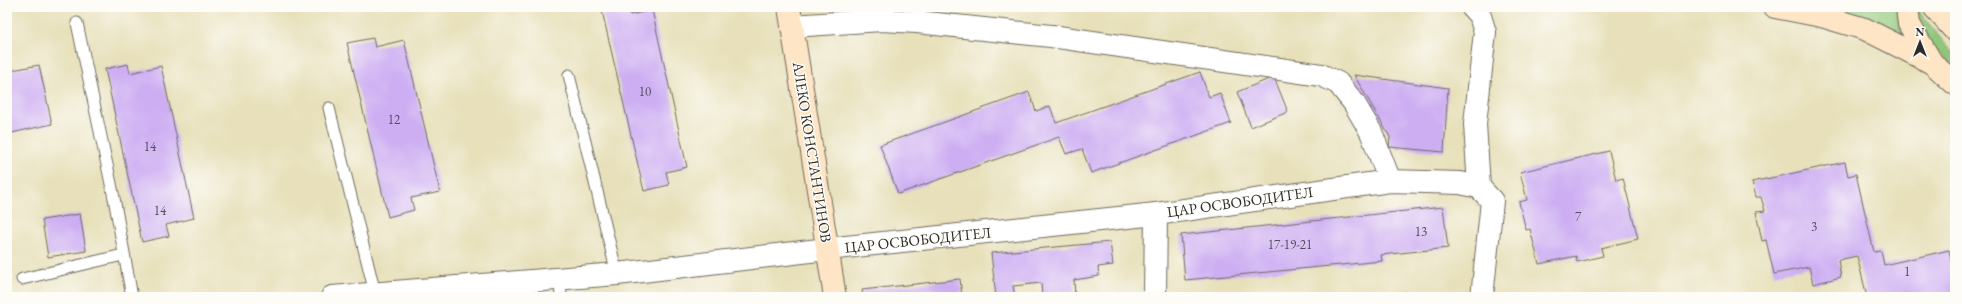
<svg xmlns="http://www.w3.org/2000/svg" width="1962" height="304" font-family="'EB Garamond',serif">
<rect width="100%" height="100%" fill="#fdfcf7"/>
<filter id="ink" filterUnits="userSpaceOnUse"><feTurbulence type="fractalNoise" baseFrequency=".025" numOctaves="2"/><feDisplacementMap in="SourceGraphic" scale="8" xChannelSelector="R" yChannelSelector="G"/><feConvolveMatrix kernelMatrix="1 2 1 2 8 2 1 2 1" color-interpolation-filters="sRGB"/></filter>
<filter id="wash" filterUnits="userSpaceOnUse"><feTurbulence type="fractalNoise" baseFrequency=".012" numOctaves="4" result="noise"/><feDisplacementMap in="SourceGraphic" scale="16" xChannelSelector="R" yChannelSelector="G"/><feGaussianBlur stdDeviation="0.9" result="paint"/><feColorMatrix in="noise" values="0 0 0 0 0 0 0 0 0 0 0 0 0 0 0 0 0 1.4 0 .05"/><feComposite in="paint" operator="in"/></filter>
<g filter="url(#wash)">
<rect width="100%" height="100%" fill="#e7e0ba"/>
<g fill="#8fc77a" stroke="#5d7952">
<polygon points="1812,7 1896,7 1902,38"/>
<polygon points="1915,7 1955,56 1955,67 1925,41"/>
</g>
<g id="blocks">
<g fill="#cdaef3">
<polygon points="620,7 628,7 630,15 652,10 687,167 666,172 669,185 644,191 602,11"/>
<polygon points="373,38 375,47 404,40 440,192 411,198 414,210 388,217 347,43"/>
<polygon points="128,64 130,73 161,66 194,218 166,225 169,236 142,242 105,69"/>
<polygon points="39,65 52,124 7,134 7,71"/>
<polygon points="1200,72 1209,97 1220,93 1231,123 1091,173 1082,149 1066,154 1059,137 898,194 880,145 1029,92 1036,111 1050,106 1056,123"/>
<polygon points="1354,75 1448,88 1444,152 1389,147 1390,137"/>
<polygon points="1274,77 1288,112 1251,127 1237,92"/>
<polygon points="1609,151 1616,180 1623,178 1638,239 1601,248 1603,256 1577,262 1576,256 1539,264 1530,229 1526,230 1519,202 1527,200 1520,172"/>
<polygon points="1845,162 1848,176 1856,174 1874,252 1881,251 1884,265 1949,250 1955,278 1955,297 1867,297 1857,256 1838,260 1841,277 1813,284 1809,267 1774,274 1766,240 1762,241 1756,212 1765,211 1761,197 1756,197 1752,182"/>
<polygon points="1443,207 1448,248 1381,255 1382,261 1185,280 1181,235"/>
<polygon points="80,214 86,251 48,257 42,220"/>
<polygon points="1110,242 1113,265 1098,267 1099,276 1074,280 1075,297 1042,297 1041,283 1013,286 1015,297 996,297 991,253"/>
<polygon points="960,279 962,297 863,297 862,290"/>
<polygon points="1404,292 1436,296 1436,297 1404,297"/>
</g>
</g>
</g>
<g filter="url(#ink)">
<use href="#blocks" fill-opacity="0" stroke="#6d6a5d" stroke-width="1"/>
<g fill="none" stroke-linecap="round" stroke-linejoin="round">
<defs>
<g id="lane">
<polyline points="77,23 114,198 132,297"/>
<polyline points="569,75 617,274"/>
<polyline points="329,108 375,293"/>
<polyline points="22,279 123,255"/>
<polyline points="560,279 561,297"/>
</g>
<g id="street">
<polyline points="1472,7 1480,16 1485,32 1475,124 1479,187"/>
<polyline points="792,26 882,20 917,22 1051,36 1321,75 1338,83 1354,103 1371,132 1390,181"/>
<polyline points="1479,187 1492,201 1482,297"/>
<polyline points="332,297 617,274 827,249 1156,214 1390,181 1460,183 1479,187"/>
<polyline points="1155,297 1156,214"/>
</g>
<g id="secondary">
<polyline points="789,7 835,297"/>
<polyline points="1775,7 1821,16 1865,29 1932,63"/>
<polyline points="1907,7 1909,24 1932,63 1955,84"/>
<polyline points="1934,7 1955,31"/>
</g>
</defs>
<use href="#lane" stroke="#6d6a5d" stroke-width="13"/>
<use href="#street" stroke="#6d6a5d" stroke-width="24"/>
<use href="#secondary" stroke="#6d6a5d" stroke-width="24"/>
<use href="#lane" stroke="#fff" stroke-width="11"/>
<use href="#street" stroke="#fff" stroke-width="22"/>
<use href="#secondary" stroke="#fee5c5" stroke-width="22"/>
</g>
</g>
<g text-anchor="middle" stroke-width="3" stroke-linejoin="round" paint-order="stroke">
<g font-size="13" fill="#544c5d">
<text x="645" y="96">10</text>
<text x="394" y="124">12</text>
<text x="150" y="151">14</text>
<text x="160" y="215">14</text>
<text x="1578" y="221">7</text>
<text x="1814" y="231">3</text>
<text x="1421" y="236">13</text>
<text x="1290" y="249">17-19-21</text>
<text x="1907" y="276">1</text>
</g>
<g font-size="15" fill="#2b2b2b" stroke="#fdfcf7">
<text transform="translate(812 152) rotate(81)" y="5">АЛЕКО КОНСТАНТИНОВ</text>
<text transform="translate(1240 202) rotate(-8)" y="5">ЦАР ОСВОБОДИТЕЛ</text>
<text transform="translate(918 240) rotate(-6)" y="5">ЦАР ОСВОБОДИТЕЛ</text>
</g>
</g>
<rect width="1962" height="304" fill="none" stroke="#fdfcf7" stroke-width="24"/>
<g transform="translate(1920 42)" stroke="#fdfcf7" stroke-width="3" paint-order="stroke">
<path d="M0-3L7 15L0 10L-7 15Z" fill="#2b2b2b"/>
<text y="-6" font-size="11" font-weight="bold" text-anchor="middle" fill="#2b2b2b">N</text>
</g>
</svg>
